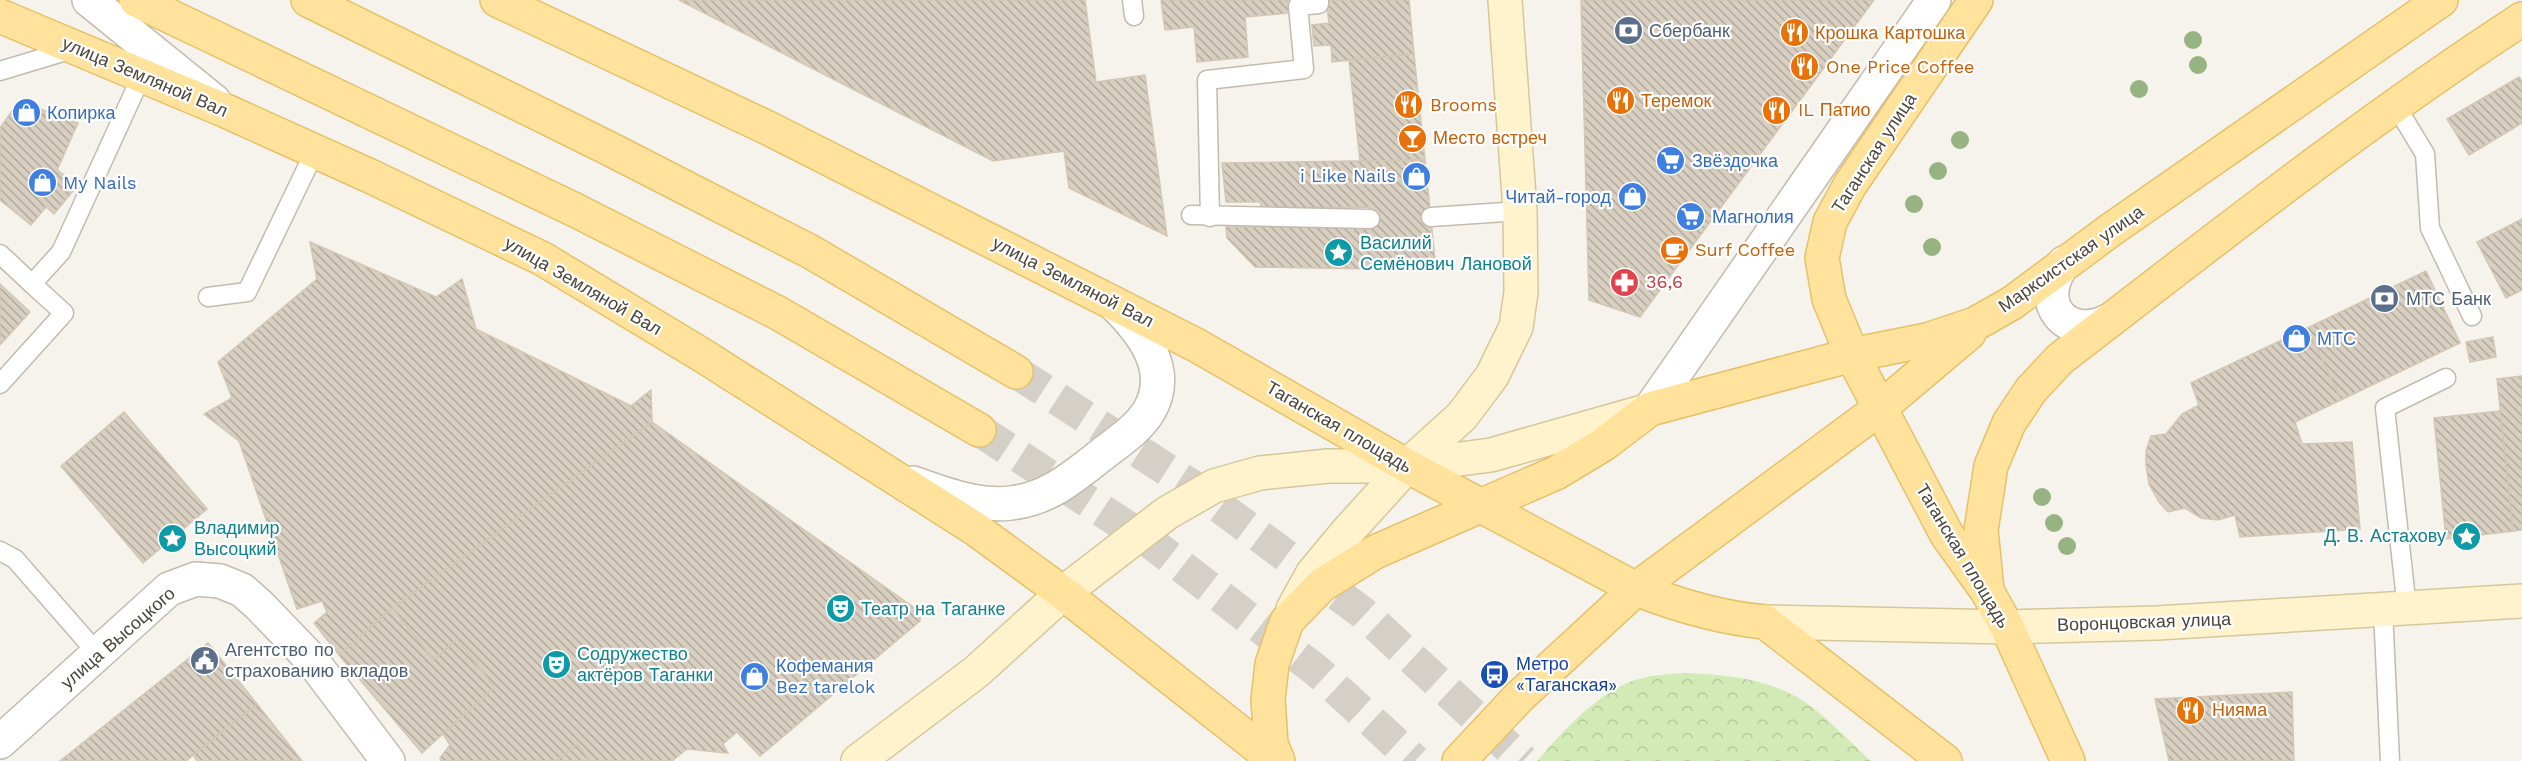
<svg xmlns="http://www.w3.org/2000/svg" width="2522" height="761" font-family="'Work Sans',sans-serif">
<defs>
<pattern id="forest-crowns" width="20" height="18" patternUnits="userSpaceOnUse" patternTransform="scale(1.5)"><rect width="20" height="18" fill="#d2eab5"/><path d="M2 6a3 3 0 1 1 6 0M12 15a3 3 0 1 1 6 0" fill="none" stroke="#b6ca9c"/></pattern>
<pattern id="building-back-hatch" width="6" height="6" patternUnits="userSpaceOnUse" patternTransform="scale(1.5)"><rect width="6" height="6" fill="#d8cfc1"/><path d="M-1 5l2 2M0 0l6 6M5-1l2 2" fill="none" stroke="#b1aa9e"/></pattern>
</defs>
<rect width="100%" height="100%" fill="#f6f3ec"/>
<path fill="url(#forest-crowns)" d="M1684 673C1724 674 1771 679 1805 702 1829 719 1849 741 1871 761H1537C1562 732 1600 690 1638 679 1653 675 1668 674 1684 673Z"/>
<g fill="url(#building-back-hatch)" stroke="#d3c7b4" stroke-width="1.5">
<polygon points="679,0 1085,0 1096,82 1145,75 1167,236 1069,188 1064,151 993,161"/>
<polygon points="1161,0 1288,0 1289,13 1245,17 1248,57 1197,62 1194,27 1165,30"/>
<polygon points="1326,0 1409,0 1414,54 1332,62 1331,45 1314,46 1312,25 1329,23"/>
<polygon points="1581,0 1874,0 1640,317 1589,300"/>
<polygon points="1414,54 1425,160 1360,161 1349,60"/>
<polygon points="2519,77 2522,82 2522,123 2469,155 2447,119"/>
<polygon points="19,101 78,123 57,170 78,185 54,214 46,207 31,225 0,200 0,128"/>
<polygon points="1425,160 1436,270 1255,267 1227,238 1226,227 1371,226 1369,207 1261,209 1260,202 1226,202 1222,163"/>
<polygon points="2522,219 2522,290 2506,298 2477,242"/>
<polygon points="310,242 436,297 462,279 476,329 631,406 651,390 652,422 392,608 339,655 314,623 327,612 322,601 297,609 239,441 204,414 232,398 218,362 317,279"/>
<polygon points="2426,271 2460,343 2341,400 2307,328"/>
<polygon points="0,284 30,312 0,345"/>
<polygon points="2307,328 2341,400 2295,422 2302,444 2352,442 2360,529 2240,537 2235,515 2218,520 2201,518 2185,508 2168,512 2159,502 2149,484 2146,465 2146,451 2151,436 2166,434 2182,414 2199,405 2191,383"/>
<polygon points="2493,337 2496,357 2470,362 2466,342"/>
<polygon points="2522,376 2522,530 2513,531 2497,379"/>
<polygon points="2500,411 2513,531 2446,539 2434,418"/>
<polygon points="124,412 207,509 143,563 61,466"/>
<polygon points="652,422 920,612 920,621 760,756 737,732 723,744 728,753 687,749 672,761 590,761 577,744 556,761 441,761 440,758 450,745 443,734 494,687 457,639 434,660 392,608"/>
<polygon points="392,608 434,660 457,639 494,687 422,753 339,655"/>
<polygon points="208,643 257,704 186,761 60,761"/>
<polygon points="2292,692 2294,761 2169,761 2155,699"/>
<polygon points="257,704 302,761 197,761 193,755"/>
<polygon points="577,744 590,761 556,761"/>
</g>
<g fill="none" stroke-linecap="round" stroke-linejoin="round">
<g stroke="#d4d0c8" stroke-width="33" stroke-dasharray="33 16" stroke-linecap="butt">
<polyline points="1016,372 1189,484 1363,613 1523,761"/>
<polyline points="979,430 1150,542 1317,671 1415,761"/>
</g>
<defs>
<g id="lane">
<polyline points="1132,0 1134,16"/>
<polyline points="0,71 73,49"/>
<polyline points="2396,106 2425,154 2430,228 2472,316"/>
<polyline points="1191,215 1370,219"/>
<polyline points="1210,217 1207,80 1304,69 1298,6 1319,4 1319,0"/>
<polyline points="1431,217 1520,211"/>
<polyline points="0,254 32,284"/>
<polyline points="208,297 247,292 315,151"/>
<polyline points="0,384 64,313 32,284 61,252 142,75"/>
<polyline points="0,551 15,559 98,654"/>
<polyline points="2407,609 2385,408 2446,378"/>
<polyline points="2383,610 2390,761"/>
</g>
<g id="street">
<polyline points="89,0 214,101"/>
<path d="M2064 263C2033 302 2066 343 2110 320"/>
<polyline points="1650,409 1934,0"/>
<path d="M913 483C944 494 978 507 1011 503 1046 499 1068 481 1095 460 1113 445 1137 431 1149 411 1173 370 1142 331 1113 303"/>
<polyline points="0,742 169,589 196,579 220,581 242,590 259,605 311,659 388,761"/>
</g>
<g id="secondary">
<polyline points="1293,609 1313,573 1348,531 1407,466 1462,416 1492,376 1516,327 1521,292 1520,211 1505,0"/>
<polyline points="1765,622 2007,627 2157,623 2522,601"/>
<polyline points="858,761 976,672 1063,593 1167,513 1214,486 1260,473 1328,466 1407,466 1491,455 1646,411"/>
</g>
<g id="primary">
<polyline points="136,0 575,210 778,313 979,430"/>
<polyline points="308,0 608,148 811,252 1016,372"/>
<path d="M497 0 770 129 1196 345 1407 466 1636 589C1677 605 1721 618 1765 622L1945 761"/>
<polyline points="1976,0 1850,185 1830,222 1822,258 1829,299 1852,355 1947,535 1987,591 2007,627 2068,761"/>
<polyline points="0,16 226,111 370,176 543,259 702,355 974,528 1063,593 1276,761"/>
<path d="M1987 590 1981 530 1991 466 2009 423 2031 390 2060 359C2212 242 2362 123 2522 19"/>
<polyline points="1278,761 1271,744 1268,700 1272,664 1287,621 1322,585 1375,552 1556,473 1604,444 1650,409 1852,355 1927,340 1975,324 2012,303 2112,229 2441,0"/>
<polyline points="1459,761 1519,697 1636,589 1879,409 1969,333"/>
</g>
</defs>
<use href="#lane" stroke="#c2bbae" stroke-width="21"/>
<use href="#street" stroke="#c2bbae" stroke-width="36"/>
<use href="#secondary" stroke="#d6c79b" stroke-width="36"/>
<use href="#primary" stroke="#e6c16a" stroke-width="36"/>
<use href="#lane" stroke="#fff" stroke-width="18"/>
<use href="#street" stroke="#fff" stroke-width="33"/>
<use href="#secondary" stroke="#fff3cd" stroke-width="33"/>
<use href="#primary" stroke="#ffe39c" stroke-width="33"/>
</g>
<g fill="#97b381">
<circle cx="2193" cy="40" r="9"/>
<circle cx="2198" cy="65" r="9"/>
<circle cx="2139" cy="89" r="9"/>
<circle cx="1960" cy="140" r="9"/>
<circle cx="1938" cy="171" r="9"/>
<circle cx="1914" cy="204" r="9"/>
<circle cx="1932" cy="247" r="9"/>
<circle cx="2042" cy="497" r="9"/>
<circle cx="2054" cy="523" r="9"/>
<circle cx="2067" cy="546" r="9"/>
</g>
<defs>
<symbol id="bank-disc" viewBox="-11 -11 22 22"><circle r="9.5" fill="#5c6f8a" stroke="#fff"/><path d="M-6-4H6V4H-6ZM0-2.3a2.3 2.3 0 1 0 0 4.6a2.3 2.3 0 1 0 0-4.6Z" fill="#fff"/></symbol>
<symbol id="restaurant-disc" viewBox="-11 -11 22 22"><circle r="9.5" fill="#e8710a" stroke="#fff"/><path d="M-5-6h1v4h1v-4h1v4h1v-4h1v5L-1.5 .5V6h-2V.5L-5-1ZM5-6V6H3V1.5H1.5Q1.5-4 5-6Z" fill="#fff"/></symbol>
<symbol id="shop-disc" viewBox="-11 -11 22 22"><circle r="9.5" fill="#3f7fe0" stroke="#fff"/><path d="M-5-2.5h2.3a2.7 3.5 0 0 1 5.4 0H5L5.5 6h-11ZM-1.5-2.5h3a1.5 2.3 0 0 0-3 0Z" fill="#fff"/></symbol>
<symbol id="bar-disc" viewBox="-11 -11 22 22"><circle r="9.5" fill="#e8710a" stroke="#fff"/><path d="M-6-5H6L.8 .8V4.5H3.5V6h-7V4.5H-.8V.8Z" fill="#fff"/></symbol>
<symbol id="supermarket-disc" viewBox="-11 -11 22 22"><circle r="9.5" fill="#3f7fe0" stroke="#fff"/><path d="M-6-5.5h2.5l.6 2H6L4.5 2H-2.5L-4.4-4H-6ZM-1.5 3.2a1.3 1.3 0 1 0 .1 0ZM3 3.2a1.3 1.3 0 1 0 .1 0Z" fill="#fff"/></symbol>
<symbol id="cafe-disc" viewBox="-11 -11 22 22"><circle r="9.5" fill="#e8710a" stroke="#fff"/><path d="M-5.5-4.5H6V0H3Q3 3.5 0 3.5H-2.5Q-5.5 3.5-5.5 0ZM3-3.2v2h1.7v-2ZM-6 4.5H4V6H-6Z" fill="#fff"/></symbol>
<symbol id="sight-disc" viewBox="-11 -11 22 22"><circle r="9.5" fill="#0f9aa8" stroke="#fff"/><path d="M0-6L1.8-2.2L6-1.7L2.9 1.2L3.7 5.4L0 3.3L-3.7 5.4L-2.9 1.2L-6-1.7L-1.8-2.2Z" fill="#fff"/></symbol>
<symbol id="pharmacy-disc" viewBox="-11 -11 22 22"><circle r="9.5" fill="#e0444e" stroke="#fff"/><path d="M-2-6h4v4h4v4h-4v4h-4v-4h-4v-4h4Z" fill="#fff"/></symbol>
<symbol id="theatre-disc" viewBox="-11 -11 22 22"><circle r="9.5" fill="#0f9aa8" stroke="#fff"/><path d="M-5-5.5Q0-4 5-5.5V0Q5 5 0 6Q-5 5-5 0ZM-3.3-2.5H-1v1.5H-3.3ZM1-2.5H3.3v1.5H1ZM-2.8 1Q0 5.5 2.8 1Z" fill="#fff"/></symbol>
<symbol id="civic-disc" viewBox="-11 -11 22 22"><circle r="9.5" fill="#5c6f8a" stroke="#fff"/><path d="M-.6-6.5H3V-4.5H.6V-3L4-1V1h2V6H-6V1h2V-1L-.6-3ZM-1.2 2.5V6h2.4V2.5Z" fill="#fff"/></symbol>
<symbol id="bus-disc" viewBox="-11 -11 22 22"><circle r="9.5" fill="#1a4fb4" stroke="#fff"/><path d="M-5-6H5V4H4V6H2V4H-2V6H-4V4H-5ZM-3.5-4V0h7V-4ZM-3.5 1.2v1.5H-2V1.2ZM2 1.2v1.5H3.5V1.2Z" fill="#fff"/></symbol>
</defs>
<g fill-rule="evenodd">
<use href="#bank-disc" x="1612" y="14" width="33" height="33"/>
<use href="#restaurant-disc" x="1778" y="16" width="33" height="33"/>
<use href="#restaurant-disc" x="1788" y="50" width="33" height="33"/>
<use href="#restaurant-disc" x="1604" y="84" width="33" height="33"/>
<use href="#restaurant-disc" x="1392" y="88" width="33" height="33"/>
<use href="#restaurant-disc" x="1760" y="94" width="33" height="33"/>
<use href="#shop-disc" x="10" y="96" width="33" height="33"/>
<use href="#bar-disc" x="1396" y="122" width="33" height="33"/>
<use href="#supermarket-disc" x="1654" y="144" width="33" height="33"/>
<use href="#shop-disc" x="1400" y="160" width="33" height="33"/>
<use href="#shop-disc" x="26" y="166" width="33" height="33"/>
<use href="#shop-disc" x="1616" y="180" width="33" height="33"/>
<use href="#supermarket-disc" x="1674" y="200" width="33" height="33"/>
<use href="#cafe-disc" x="1658" y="234" width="33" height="33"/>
<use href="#sight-disc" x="1322" y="236" width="33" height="33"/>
<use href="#pharmacy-disc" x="1608" y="266" width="33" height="33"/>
<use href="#bank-disc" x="2368" y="282" width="33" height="33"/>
<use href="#shop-disc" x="2280" y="322" width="33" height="33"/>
<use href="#sight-disc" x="2450" y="520" width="33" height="33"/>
<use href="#sight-disc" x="156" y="522" width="33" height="33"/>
<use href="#theatre-disc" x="824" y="592" width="33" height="33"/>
<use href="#civic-disc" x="188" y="644" width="33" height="33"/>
<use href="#theatre-disc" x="540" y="648" width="33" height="33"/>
<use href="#bus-disc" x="1478" y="658" width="33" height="33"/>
<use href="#shop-disc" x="738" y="660" width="33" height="33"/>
<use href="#restaurant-disc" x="2174" y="694" width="33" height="33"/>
</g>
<g text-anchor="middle" stroke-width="4.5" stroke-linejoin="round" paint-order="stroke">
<g font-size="18" fill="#4e5e75" stroke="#fff" text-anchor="start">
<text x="1649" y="37">Сбербанк</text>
<text x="2406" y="305">МТС Банк</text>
<text x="225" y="656">Агентство по<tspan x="225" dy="21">страхованию вкладов</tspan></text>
</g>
<g font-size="18" fill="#c56008" stroke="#fff" text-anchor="start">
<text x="1815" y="39">Крошка Картошка</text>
<text x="1826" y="73">One Price Coffee</text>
<text x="1641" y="107">Теремок</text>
<text x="1430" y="111">Brooms</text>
<text x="1798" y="116">IL Патио</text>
<text x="1433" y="144">Место встреч</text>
<text x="1695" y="256">Surf Coffee</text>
<text x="2212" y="716">Нияма</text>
</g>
<g font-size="18" fill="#4b4439" stroke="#fff">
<text transform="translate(145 77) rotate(23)" y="6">улица Земляной Вал</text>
<text transform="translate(1874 153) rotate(-57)" y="6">Таганская улица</text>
<text transform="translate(2071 259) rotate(-35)" y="6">Марксистская улица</text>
<text transform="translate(1073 282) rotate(27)" y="6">улица Земляной Вал</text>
<text transform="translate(583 286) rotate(30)" y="6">улица Земляной Вал</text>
<text transform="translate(1339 427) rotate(30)" y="6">Таганская площадь</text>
<text transform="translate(1963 556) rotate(59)" y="6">Таганская площадь</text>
<text transform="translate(2144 622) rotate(-2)" y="6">Воронцовская улица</text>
<text transform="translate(118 638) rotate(-41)" y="6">улица Высоцкого</text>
</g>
<g font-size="18" fill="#366cbe" stroke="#fff" text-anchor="start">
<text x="47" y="119">Копирка</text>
<text x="1692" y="167">Звёздочка</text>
<text x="1396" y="182" text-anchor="end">i Like Nails</text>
<text x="63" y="189">My Nails</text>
<text x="1611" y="203" text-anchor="end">Читай-город</text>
<text x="1712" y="223">Магнолия</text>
<text x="2317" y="345">МТС</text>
<text x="776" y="672">Кофемания<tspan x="776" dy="21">Bez tarelok</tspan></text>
</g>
<g font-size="18" fill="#0d838f" stroke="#fff" text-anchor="start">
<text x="1360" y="249">Василий<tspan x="1360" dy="21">Семёнович Лановой</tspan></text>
<text x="194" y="534">Владимир<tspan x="194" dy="21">Высоцкий</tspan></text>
<text x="2446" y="542" text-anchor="end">Д. В. Астахову</text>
<text x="861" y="615">Театр на Таганке</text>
<text x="577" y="660">Содружество<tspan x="577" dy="21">актёров Таганки</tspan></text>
</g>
<g font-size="18" fill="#be3a42" stroke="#fff" text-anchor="start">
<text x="1646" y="288">36,6</text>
</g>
<g font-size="18" fill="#164399" stroke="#fff" text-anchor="start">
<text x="1516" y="670">Метро<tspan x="1516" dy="21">«Таганская»</tspan></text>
</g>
</g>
</svg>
